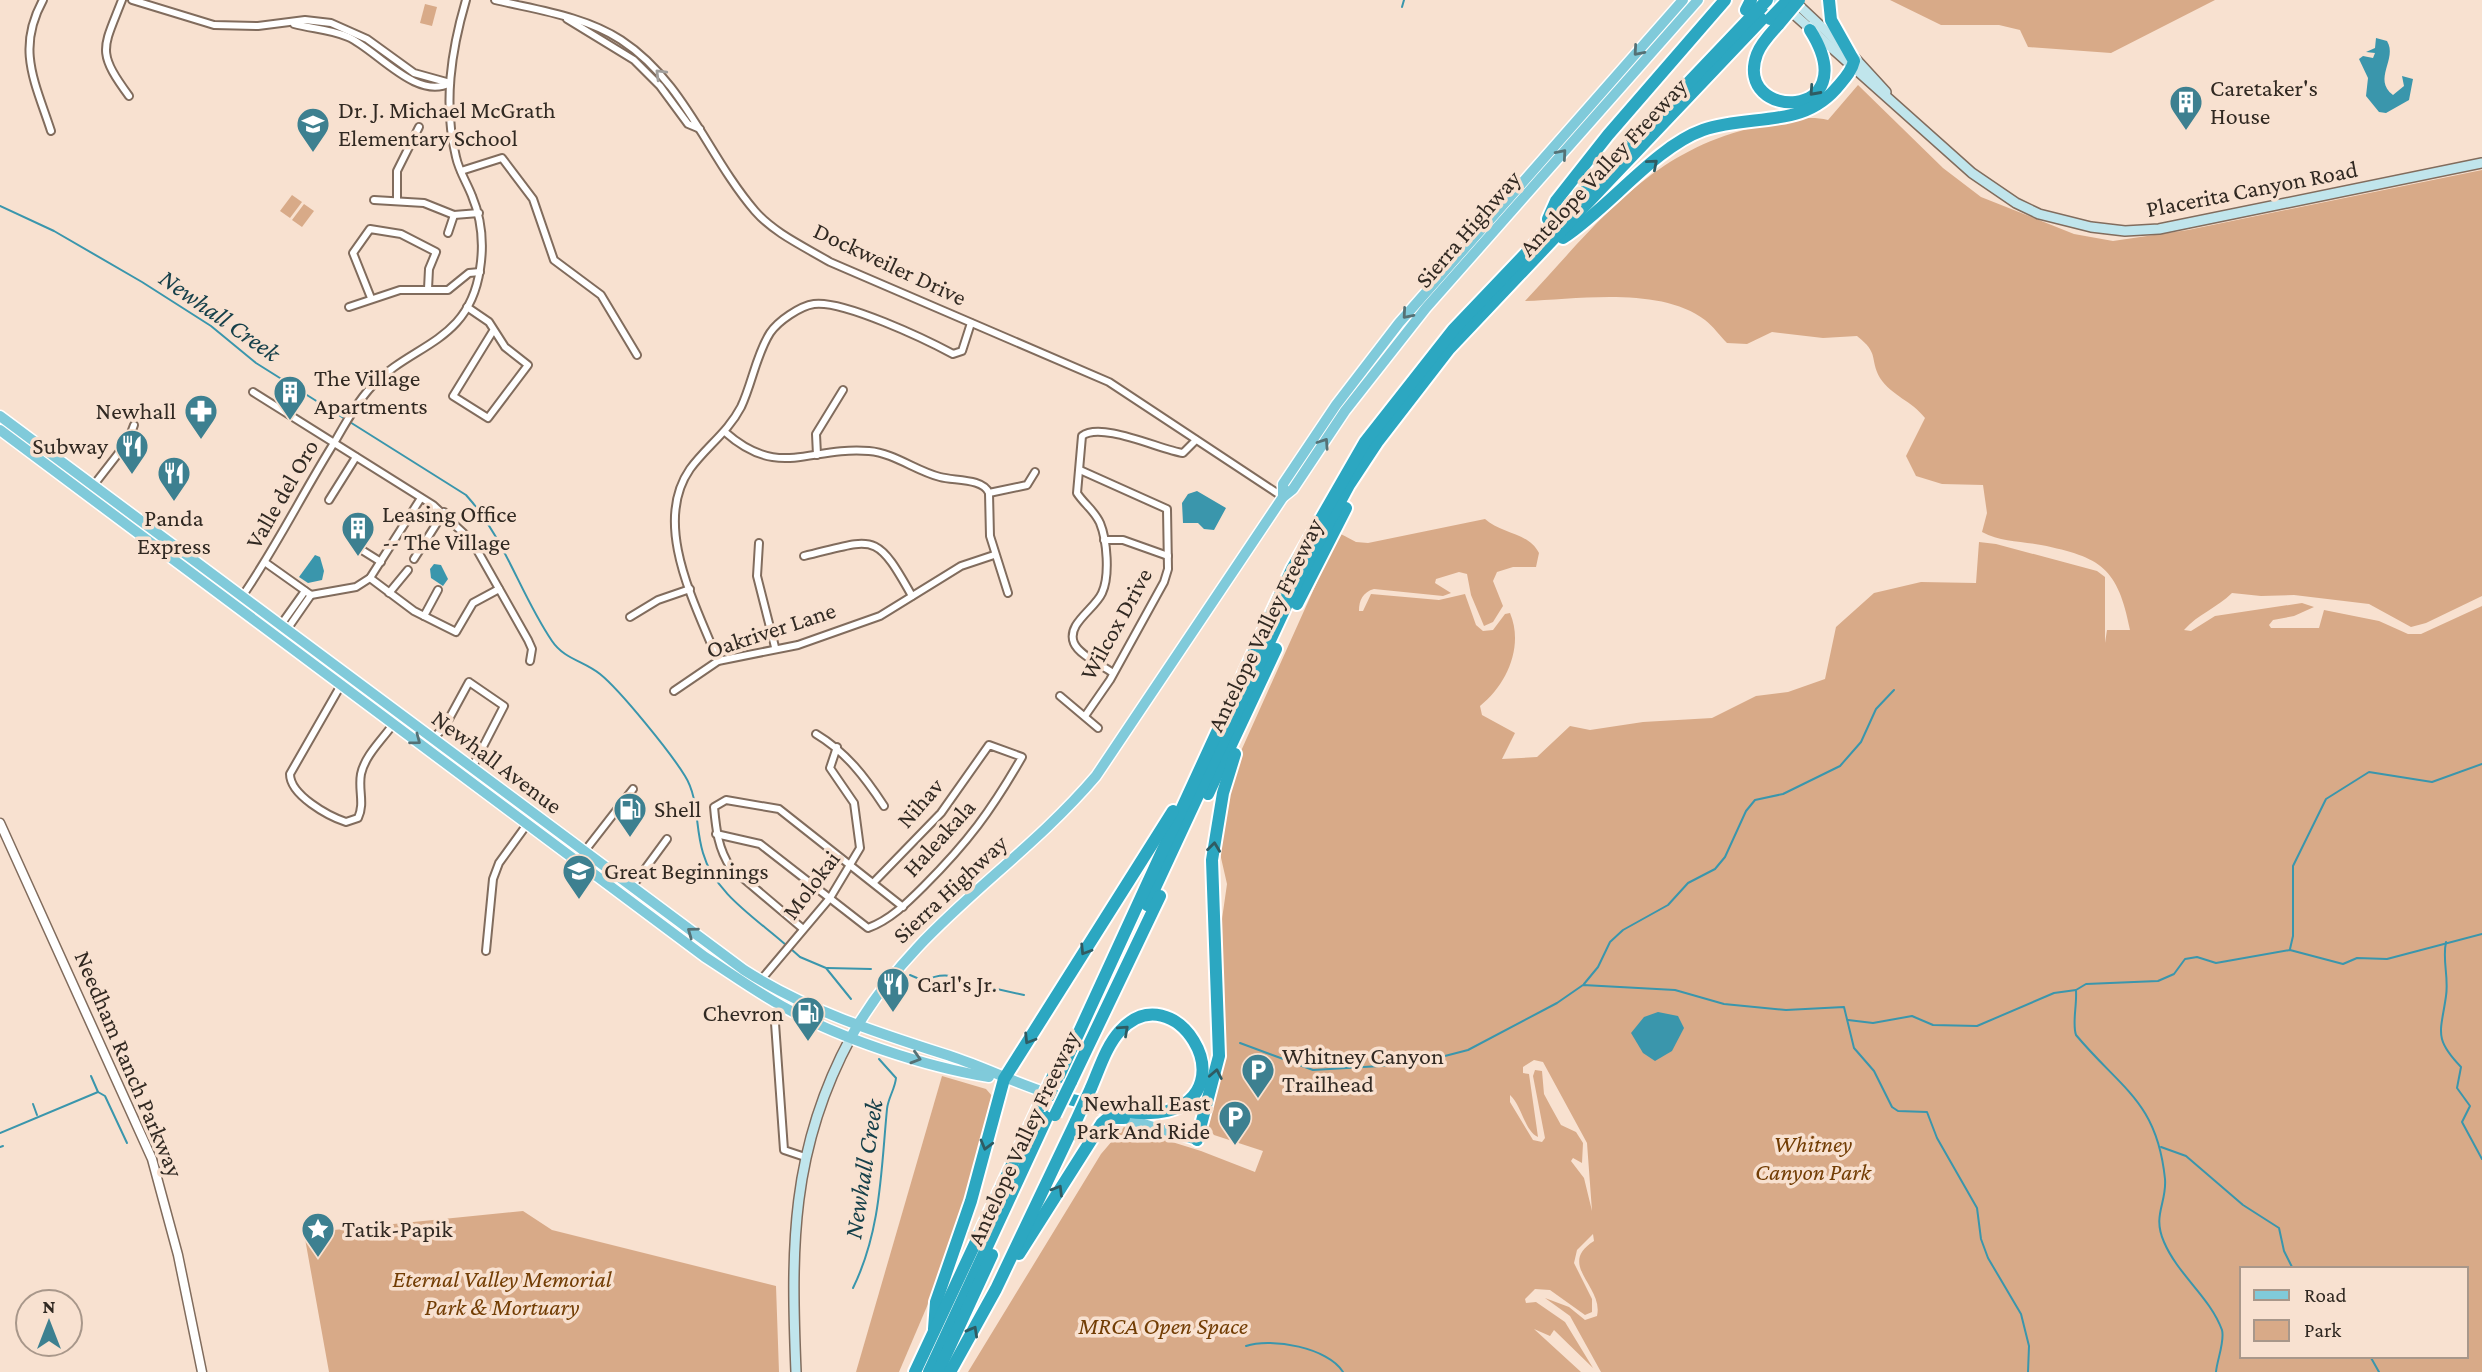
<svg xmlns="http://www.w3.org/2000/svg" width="2482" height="1372" font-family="'Crimson Pro',serif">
<rect width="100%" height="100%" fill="#f8e1d0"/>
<g fill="#d8aa88" fill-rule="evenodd">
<polygon points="1890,0 2215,0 2111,53 2028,47 2020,30 1999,25 1941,25"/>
<polygon points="425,4 437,7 432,26 420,23"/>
<path d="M1858 85 1943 168 1981 197 2074 234 2113 241 2188 230 2482 170V596L2426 623 2411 627 2369 604 2294 595 2261 596 2232 593C2217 608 2198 614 2184 630L2191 631 2215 616 2302 603 2314 607 2294 616 2273 620 2269 625 2271 628H2319L2324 610 2379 621 2408 634H2421L2482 606V1372H1601L1570 1316 1545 1298 1569 1307 1585 1320 1597 1316C1604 1286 1556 1265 1594 1241L1593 1234 1577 1250 1574 1263 1592 1299V1312L1585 1315 1550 1290 1535 1289 1525 1299 1526 1303 1536 1302 1565 1322 1593 1368 1554 1330 1550 1336 1534 1329 1581 1372H968L1101 1154 1124 1127 1201 1151 1255 1172 1263 1151 1214 1135 1207 1126 1221 1074 1225 1045 1221 926 1227 884 1219 849 1224 818 1241 751 1339 533 1356 542 1368 543 1485 519C1501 534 1528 532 1539 553L1536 567H1513L1497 572 1493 581 1503 606 1493 622 1484 626 1471 595 1467 574 1459 572 1436 579 1435 583 1451 593 1443 596 1374 589C1363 592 1359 600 1359 611H1363L1371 594 1439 600 1465 594 1476 625 1483 631 1493 630 1505 614 1510 613C1524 646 1507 685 1480 706L1482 715 1515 733 1502 759 1537 757 1570 726 1590 730 1643 722 1712 718 1756 696 1788 692 1825 679 1836 627 1874 593 1921 582 1976 583 1979 542 1996 544 2097 571 2105 577V643L2107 630H2130C2118 568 2101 557 2041 545 2020 541 2001 542 1982 532L1987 513 1983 485 1942 484 1916 476 1906 456 1925 418C1912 401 1892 396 1880 378 1869 358 1880 354 1857 336L1823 338 1772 332 1747 344 1727 343C1720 336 1713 326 1705 320 1661 286 1578 299 1525 301 1600 221 1652 147 1765 125 1787 121 1806 115 1828 120ZM1534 1060 1543 1062 1587 1143 1592 1211 1584 1178 1571 1161 1573 1158 1582 1163 1583 1143 1576 1132 1561 1125 1551 1107 1544 1094 1542 1071 1535 1070 1533 1076 1545 1138 1542 1142 1533 1140 1510 1102V1095C1522 1106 1525 1132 1538 1137L1529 1074 1523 1073V1067ZM2242 1269H2466V1356H2242Z"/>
<polygon points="292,195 302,202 290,218 280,211"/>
<polygon points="304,204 314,211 302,227 292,220"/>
<polygon points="942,1076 986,1089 993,1097 954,1243 899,1372 856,1372"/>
<polygon points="523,1211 552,1230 776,1286 779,1372 329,1372 304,1233"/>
</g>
<g fill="#3a96ac">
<path d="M2376 38 2387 41C2398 59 2372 79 2393 95L2404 86 2402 76 2413 79 2409 100 2386 113 2379 112 2366 96 2368 78 2359 59 2363 56 2373 58 2375 53 2366 52 2375 48Z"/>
<polygon points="1197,491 1226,508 1214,530 1204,529 1198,523 1183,523 1182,503 1188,494"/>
<polygon points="315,555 320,557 324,571 322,580 308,583 299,577"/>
<polygon points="434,564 441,565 448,579 443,586 431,578 430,569"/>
<polygon points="1658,1012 1678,1016 1684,1028 1672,1051 1655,1061 1643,1053 1631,1033 1644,1017"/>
</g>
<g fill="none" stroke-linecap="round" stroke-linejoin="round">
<g stroke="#3a96ac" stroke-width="2">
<polyline points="1402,7 1404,0"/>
<path d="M0 206 54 231 142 282 211 326 256 363 466 495C505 538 520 594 552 641 564 659 584 661 600 674 620 690 671 753 685 776 699 798 695 828 703 853 714 893 757 919 787 946"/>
<path d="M2446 942C2442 960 2449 977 2446 996 2441 1032 2433 1038 2461 1067L2457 1088 2470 1106 2462 1122 2482 1159"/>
<polyline points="791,949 800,957 826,968 851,999"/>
<polyline points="2290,949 2293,936 2293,866 2326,799 2369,772 2432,782 2482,764"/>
<polyline points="827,968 871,969"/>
<path d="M910 975 924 981C940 973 951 974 967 982"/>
<polyline points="1584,984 1598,967 1610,942 1623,930 1668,905 1688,883 1715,869 1725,857 1746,811 1755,800 1783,794 1840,766 1861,742 1876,709 1894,690"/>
<polyline points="988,987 1024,995"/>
<path d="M2076 991C2077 1006 2072 1023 2076 1035 2121 1089 2157 1101 2165 1179 2167 1203 2152 1215 2164 1242 2178 1275 2210 1297 2222 1330 2225 1341 2217 1360 2216 1372"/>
<polyline points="1848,1020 1873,1023 1912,1016 1933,1025 1977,1026 2054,993 2076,990 2086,984 2158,981 2174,974 2185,959 2197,957 2216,963 2290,950 2343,964 2357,958 2387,959 2482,934"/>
<polyline points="1240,1043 1313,1070 1414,1064 1468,1050 1557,1003 1583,985 1675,990 1724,1004 1786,1010 1844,1007 1854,1048 1874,1071 1892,1107 1898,1111 1927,1112 1937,1138 1977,1208 1981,1239 1988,1258 2021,1314 2029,1346 2028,1372"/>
<polyline points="91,1076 98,1092 105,1096 127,1143"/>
<polyline points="33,1104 37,1115"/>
<polyline points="0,1133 98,1092"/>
<polyline points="0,1147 3,1146"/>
<polyline points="2161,1147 2186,1156 2243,1205 2279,1228 2284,1251 2293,1269"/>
<path d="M853 1288C881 1231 881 1171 887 1109 888 1098 895 1089 896 1078L879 1059"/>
<path d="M1246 1346C1271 1337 1329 1348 1343 1372"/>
<polyline points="2370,1356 2379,1372"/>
</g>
<defs>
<g id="minor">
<path d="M43 0C16 49 35 82 51 131"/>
<path d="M122 0C103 49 96 51 129 96"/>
<polyline points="132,0 214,25 258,26 305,20 331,23 367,39 414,73 450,83"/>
<path d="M495 0C537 10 584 16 621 40 685 82 707 155 755 211 774 233 805 247 830 262L1109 382 1283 497"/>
<polyline points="567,19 634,60 660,86 688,124 700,129"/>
<path d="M294 24C312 29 330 29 348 37 376 49 416 101 450 83"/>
<polyline points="461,171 502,158 533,199 554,260 601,295 637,355"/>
<polyline points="397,199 397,171 419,127"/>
<polyline points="374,200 424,203 454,215 479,213"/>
<polyline points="448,233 454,215"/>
<polyline points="371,298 353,253 370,229 401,234 436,252 429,269 428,289"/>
<polyline points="349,307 400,290 448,290 469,273 480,272"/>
<polyline points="467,307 489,322 505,347 528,365 488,418 453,396 493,331"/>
<polyline points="253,392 433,505 472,541 528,640 532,649 530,661"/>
<path d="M725 432C779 480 809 446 869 451 894 453 916 471 940 477 954 481 983 478 989 493L990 536 1008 593"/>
<polyline points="817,455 816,434 843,390"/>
<polyline points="1080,470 1167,509 1168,569 1164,582 1110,680 1085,716"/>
<polyline points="93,486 128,441 134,425"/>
<polyline points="989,493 1027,485 1035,472"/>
<polyline points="329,500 356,457"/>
<polyline points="1104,540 1123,540 1168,556"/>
<polyline points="759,543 757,576 775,647"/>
<polyline points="357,547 381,562"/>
<path d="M804 556C875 539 875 530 912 596"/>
<polyline points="414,559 444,512"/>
<polyline points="266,563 311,595"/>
<polyline points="370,578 414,611 456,632 473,603 499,589"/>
<polyline points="389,593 408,570"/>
<polyline points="311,595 356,587 370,578 421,498"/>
<path d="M241 598C276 548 302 494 334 443 345 424 357 402 372 386 413 343 469 343 480 269 484 244 482 220 472 196 467 183 459 171 456 157 443 104 451 51 466 0"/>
<polyline points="424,616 438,590"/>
<polyline points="630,617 658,600 690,589"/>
<polyline points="280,626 305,591"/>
<polyline points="286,631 311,595"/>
<path d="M718 661C697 607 651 525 690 469 706 447 728 432 741 407 752 384 756 355 770 333 778 321 800 306 814 304 843 300 925 339 953 354L962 351 971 323"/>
<path d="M1113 673C1102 665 1079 655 1074 643 1066 624 1095 609 1102 593 1110 576 1107 540 1100 523 1094 510 1084 504 1077 493L1082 436C1101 421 1161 450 1183 453L1196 440"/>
<path d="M341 685 290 774C290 795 328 816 346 822L358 818C365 803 358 790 361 774 365 755 383 739 394 723"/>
<polyline points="674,691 718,661 798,645 880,616 961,566 994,555"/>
<polyline points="1060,696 1098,728"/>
<polyline points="444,728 480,751"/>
<path d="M816 734C846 752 865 777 884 806"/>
<polyline points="432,739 444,728 469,682 504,706 472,768"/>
<path d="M472 779C490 786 503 805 522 806"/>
<path d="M716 834 760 844 868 928C890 920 907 903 924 886 968 842 991 811 1022 757L989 745 941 813 874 882"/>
<polyline points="584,852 633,789"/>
<polyline points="631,888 667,839"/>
<path d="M802 928 731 868C718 849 716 829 714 807L726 800 779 809 903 907"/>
<polyline points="486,951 493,879 499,863 528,823"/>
<polyline points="760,981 830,898 860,848 854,803 830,768 837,747"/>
<polyline points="782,993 775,1023 784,1150 805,1157"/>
<path d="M782 1005C793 1003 801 1011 813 1008"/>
</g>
<polyline id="tertiary" points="0,823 152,1159 178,1255 202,1372"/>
<g id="secondary">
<polyline points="1778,0 1972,173 2016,203 2039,214 2091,227 2125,231 2159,229 2482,163"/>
<polyline points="1794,1 1843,47"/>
<polyline points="1853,56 1886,92"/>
<path d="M796 1372C791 1248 790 1150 851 1037"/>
</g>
<g id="primary">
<path d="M0 416 744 970C808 1011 878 1033 950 1056 984 1067 1015 1083 1050 1094"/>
<path d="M0 430 705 957C730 973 755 991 782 1006 838 1038 926 1067 989 1077"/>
<polyline points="1283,497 1283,484 1336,405 1399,323 1683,0"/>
<path d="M851 1037C913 925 1016 870 1096 776L1283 497 1293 489 1345 411 1426 308 1698 0"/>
<polyline points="1117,1116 1197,1140"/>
</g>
<g id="motorway">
<polyline points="1746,10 1751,0"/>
<path d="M1779 24C1771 33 1761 43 1757 54 1732 122 1868 122 1810 30"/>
<polyline points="1548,219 1556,201 1608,135 1725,0"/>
<path d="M1563 238C1608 209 1655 147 1703 130 1753 113 1804 130 1840 84 1846 77 1852 70 1854 61L1831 20 1829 0"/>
<polyline points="1297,604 1346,508"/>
<polyline points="1208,794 1276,649"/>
<polyline points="1147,905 1300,576 1349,485 1378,441 1449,349 1766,15"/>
<polyline points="1058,1078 1292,569 1365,442 1453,330 1767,0"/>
<polyline points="1071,1082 1160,896"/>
<path d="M1056 1096C1089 1103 1134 1119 1167 1111 1247 1090 1174 972 1120 1031 1106 1046 1099 1070 1091 1088"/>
<polyline points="1197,1140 1219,1056 1212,860 1223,793 1235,754"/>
<polyline points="1019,1254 1102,1123 1108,1118 1124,1118"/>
<polyline points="934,1329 936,1302 971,1201 1004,1079 1173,811"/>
<polyline points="915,1372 1038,1109"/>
<polyline points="929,1372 1049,1113"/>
<polyline points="938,1372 992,1255"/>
<polyline points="950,1372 996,1289 1076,1121"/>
</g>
</defs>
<use href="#minor" stroke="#816c5d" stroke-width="10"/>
<use href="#tertiary" stroke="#816c5d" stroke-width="11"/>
<use href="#secondary" stroke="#816c5d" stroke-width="12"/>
<use href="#primary" stroke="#fff" stroke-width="13"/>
<use href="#motorway" stroke="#fff" stroke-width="16"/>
<use href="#minor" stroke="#fff" stroke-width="6"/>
<use href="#tertiary" stroke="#fff" stroke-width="8"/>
<use href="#secondary" stroke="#c0e5ec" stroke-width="9"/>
<use href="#primary" stroke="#80cada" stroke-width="10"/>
<use href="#motorway" stroke="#2ca7c1" stroke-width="12"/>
<defs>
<g id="motorway-bridge">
<polyline points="1770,19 1788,0"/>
<polyline points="1779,24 1799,0"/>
<polyline points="1038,1109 1053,1076"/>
<polyline points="1055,1115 1071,1082"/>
<polyline points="1076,1121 1091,1088"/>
</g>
</defs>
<use href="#motorway-bridge" stroke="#fff" stroke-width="16" stroke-linecap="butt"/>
<use href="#motorway-bridge" stroke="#2ca7c1" stroke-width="12"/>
</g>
<defs><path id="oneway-chevron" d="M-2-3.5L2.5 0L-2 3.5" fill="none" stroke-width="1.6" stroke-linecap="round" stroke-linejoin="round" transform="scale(1.75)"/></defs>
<g stroke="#557175">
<use href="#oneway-chevron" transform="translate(1638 51) rotate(131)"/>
<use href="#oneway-chevron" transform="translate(1562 154) rotate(-49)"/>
<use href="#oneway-chevron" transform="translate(1407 314) rotate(131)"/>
<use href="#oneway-chevron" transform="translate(1324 443) rotate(-56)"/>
<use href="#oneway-chevron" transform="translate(416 740) rotate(37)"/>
<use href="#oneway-chevron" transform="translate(692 932) rotate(-144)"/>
<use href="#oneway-chevron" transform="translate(916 1058) rotate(17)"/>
</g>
<use stroke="#a29f9c" href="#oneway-chevron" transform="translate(660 74) rotate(-135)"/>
<g stroke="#2f5b62">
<use href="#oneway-chevron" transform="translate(1814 91) rotate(132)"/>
<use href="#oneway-chevron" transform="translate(1653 164) rotate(-41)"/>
<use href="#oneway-chevron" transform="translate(1214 847) rotate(-83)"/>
<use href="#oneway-chevron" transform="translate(1085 950) rotate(122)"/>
<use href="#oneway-chevron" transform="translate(1124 1030) rotate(-42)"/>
<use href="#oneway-chevron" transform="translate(1029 1039) rotate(122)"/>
<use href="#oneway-chevron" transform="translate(1216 1074) rotate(-79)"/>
<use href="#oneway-chevron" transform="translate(986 1145) rotate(105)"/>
<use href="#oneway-chevron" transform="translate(1058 1190) rotate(-59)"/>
<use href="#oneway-chevron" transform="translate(973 1331) rotate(-61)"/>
</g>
<defs>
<symbol id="building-pin" viewBox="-11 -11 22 30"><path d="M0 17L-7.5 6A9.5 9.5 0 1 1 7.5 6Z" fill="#3d8090" stroke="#f8e1d0"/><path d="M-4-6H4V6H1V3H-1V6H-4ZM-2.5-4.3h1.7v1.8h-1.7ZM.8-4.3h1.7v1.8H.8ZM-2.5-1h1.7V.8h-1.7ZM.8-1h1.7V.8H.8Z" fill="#fff"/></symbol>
<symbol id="school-pin" viewBox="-11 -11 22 30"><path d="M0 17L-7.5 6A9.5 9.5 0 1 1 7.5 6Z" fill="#3d8090" stroke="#f8e1d0"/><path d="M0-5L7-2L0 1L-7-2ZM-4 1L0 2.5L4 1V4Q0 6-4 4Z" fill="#fff"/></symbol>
<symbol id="pharmacy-pin" viewBox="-11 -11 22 30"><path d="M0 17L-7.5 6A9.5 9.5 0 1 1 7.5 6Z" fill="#3d8090" stroke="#f8e1d0"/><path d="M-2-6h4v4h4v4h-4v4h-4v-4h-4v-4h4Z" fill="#fff"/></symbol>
<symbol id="restaurant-pin" viewBox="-11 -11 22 30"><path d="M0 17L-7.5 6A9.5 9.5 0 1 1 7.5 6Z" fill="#3d8090" stroke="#f8e1d0"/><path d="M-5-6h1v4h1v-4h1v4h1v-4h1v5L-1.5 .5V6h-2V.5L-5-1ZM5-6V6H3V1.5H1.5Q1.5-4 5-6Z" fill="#fff"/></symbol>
<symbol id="fuel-pin" viewBox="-11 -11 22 30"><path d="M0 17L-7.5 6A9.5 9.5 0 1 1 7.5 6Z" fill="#3d8090" stroke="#f8e1d0"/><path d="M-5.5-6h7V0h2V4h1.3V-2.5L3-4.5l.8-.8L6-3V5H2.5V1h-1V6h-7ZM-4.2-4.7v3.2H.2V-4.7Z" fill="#fff"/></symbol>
<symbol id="parking-pin" viewBox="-11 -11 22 30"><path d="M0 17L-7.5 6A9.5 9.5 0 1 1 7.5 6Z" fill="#3d8090" stroke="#f8e1d0"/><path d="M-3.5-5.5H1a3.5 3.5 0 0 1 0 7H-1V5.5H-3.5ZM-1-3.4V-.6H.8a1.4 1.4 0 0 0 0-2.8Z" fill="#fff"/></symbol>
<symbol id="sight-pin" viewBox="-11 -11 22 30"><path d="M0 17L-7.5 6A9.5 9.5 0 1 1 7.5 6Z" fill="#3d8090" stroke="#f8e1d0"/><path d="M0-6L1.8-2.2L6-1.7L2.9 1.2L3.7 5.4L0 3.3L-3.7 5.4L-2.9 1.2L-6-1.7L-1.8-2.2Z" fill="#fff"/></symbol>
</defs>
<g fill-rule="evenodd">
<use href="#building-pin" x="2167" y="83" width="38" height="52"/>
<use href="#school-pin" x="294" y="105" width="38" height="52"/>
<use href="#building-pin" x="271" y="373" width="38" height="52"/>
<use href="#pharmacy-pin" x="182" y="392" width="38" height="52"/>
<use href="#restaurant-pin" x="113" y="427" width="38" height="52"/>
<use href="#restaurant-pin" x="155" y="454" width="38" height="52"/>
<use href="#building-pin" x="339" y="509" width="38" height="52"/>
<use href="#fuel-pin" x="611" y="790" width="38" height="52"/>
<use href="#school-pin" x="560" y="852" width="38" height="52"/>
<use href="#restaurant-pin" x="874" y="965" width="38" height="52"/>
<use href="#fuel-pin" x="789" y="994" width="38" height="52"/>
<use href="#parking-pin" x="1239" y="1051" width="38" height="52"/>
<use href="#parking-pin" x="1216" y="1098" width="38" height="52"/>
<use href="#sight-pin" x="299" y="1210" width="38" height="52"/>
</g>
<g text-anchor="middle" stroke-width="7" stroke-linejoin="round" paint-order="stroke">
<g font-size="24" fill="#312922" stroke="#f8e1d0" text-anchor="start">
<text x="2210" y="96">Caretaker's<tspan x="2210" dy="28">House</tspan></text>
<text x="338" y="118">Dr. J. Michael McGrath<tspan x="338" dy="28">Elementary School</tspan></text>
<text x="314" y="386">The Village<tspan x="314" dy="28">Apartments</tspan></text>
<text x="176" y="419" text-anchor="end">Newhall</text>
<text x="108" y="454" text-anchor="end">Subway</text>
<text x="382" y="522">Leasing Office<tspan x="382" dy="28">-- The Village</tspan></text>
<text x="174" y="526" text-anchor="middle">Panda<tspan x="174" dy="28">Express</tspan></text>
<text x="654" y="817">Shell</text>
<text x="604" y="879">Great Beginnings</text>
<text x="917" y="992">Carl's Jr.</text>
<text x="784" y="1021" text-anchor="end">Chevron</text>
<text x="1282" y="1064">Whitney Canyon<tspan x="1282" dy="28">Trailhead</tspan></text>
<text x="1210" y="1111" text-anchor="end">Newhall East<tspan x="1210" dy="28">Park And Ride</tspan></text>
<text x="342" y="1237">Tatik-Papik</text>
</g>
<g font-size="24" fill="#312922" stroke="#f8e1d0">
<text transform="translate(1603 167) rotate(-47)" y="8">Antelope Valley Freeway</text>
<text transform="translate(2252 189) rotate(-11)" y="8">Placerita Canyon Road</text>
<text transform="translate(1468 229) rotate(-49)" y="8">Sierra Highway</text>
<text transform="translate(890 264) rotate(25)" y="8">Dockweiler Drive</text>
<text transform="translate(282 494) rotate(-60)" y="8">Valle del Oro</text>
<text transform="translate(1116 624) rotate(-61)" y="8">Wilcox Drive</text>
<text transform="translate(1265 625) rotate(-64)" y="8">Antelope Valley Freeway</text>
<text transform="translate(771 630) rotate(-18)" y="8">Oakriver Lane</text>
<text transform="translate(497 762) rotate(37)" y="8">Newhall Avenue</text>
<text transform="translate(920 803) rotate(-49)" y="8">Nihav</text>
<text transform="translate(939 838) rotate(-48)" y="8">Haleakala</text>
<text transform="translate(811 885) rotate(-53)" y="8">Molokai</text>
<text transform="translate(950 889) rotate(-43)" y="8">Sierra Highway</text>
<text transform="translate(129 1064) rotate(67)" y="8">Needham Ranch Parkway</text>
<text transform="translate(1023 1138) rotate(-65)" y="8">Antelope Valley Freeway</text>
</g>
<g font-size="24" font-style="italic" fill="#723d04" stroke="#f8e1d0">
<text x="1813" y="1152">Whitney<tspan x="1813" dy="28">Canyon Park</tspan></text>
<text x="502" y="1287">Eternal Valley Memorial<tspan x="502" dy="28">Park &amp; Mortuary</tspan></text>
<text x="1163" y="1334">MRCA Open Space</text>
</g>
<g font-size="26" font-style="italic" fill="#153f49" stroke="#f8e1d0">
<text transform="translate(220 315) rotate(35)" y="9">Newhall Creek</text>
<text transform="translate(863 1169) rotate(-81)" y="9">Newhall Creek</text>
</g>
</g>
<rect x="2240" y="1267" width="228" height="91" fill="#f8e1d0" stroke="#a8978a" stroke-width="2"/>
<rect x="2254" y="1290" width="35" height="10" fill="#80cada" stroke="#a8978a" stroke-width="2"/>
<text x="2304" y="1302" font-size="21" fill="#312922">Road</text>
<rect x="2254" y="1320" width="35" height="21" fill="#d8aa88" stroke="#a8978a" stroke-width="2"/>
<text x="2304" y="1337" font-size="21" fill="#312922">Park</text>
<g transform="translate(49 1323)"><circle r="33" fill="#f8e1d0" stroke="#a8978a" stroke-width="2"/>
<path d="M0-5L12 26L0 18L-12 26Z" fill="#3d8090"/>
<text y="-10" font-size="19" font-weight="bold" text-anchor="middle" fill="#312922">N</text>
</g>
</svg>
